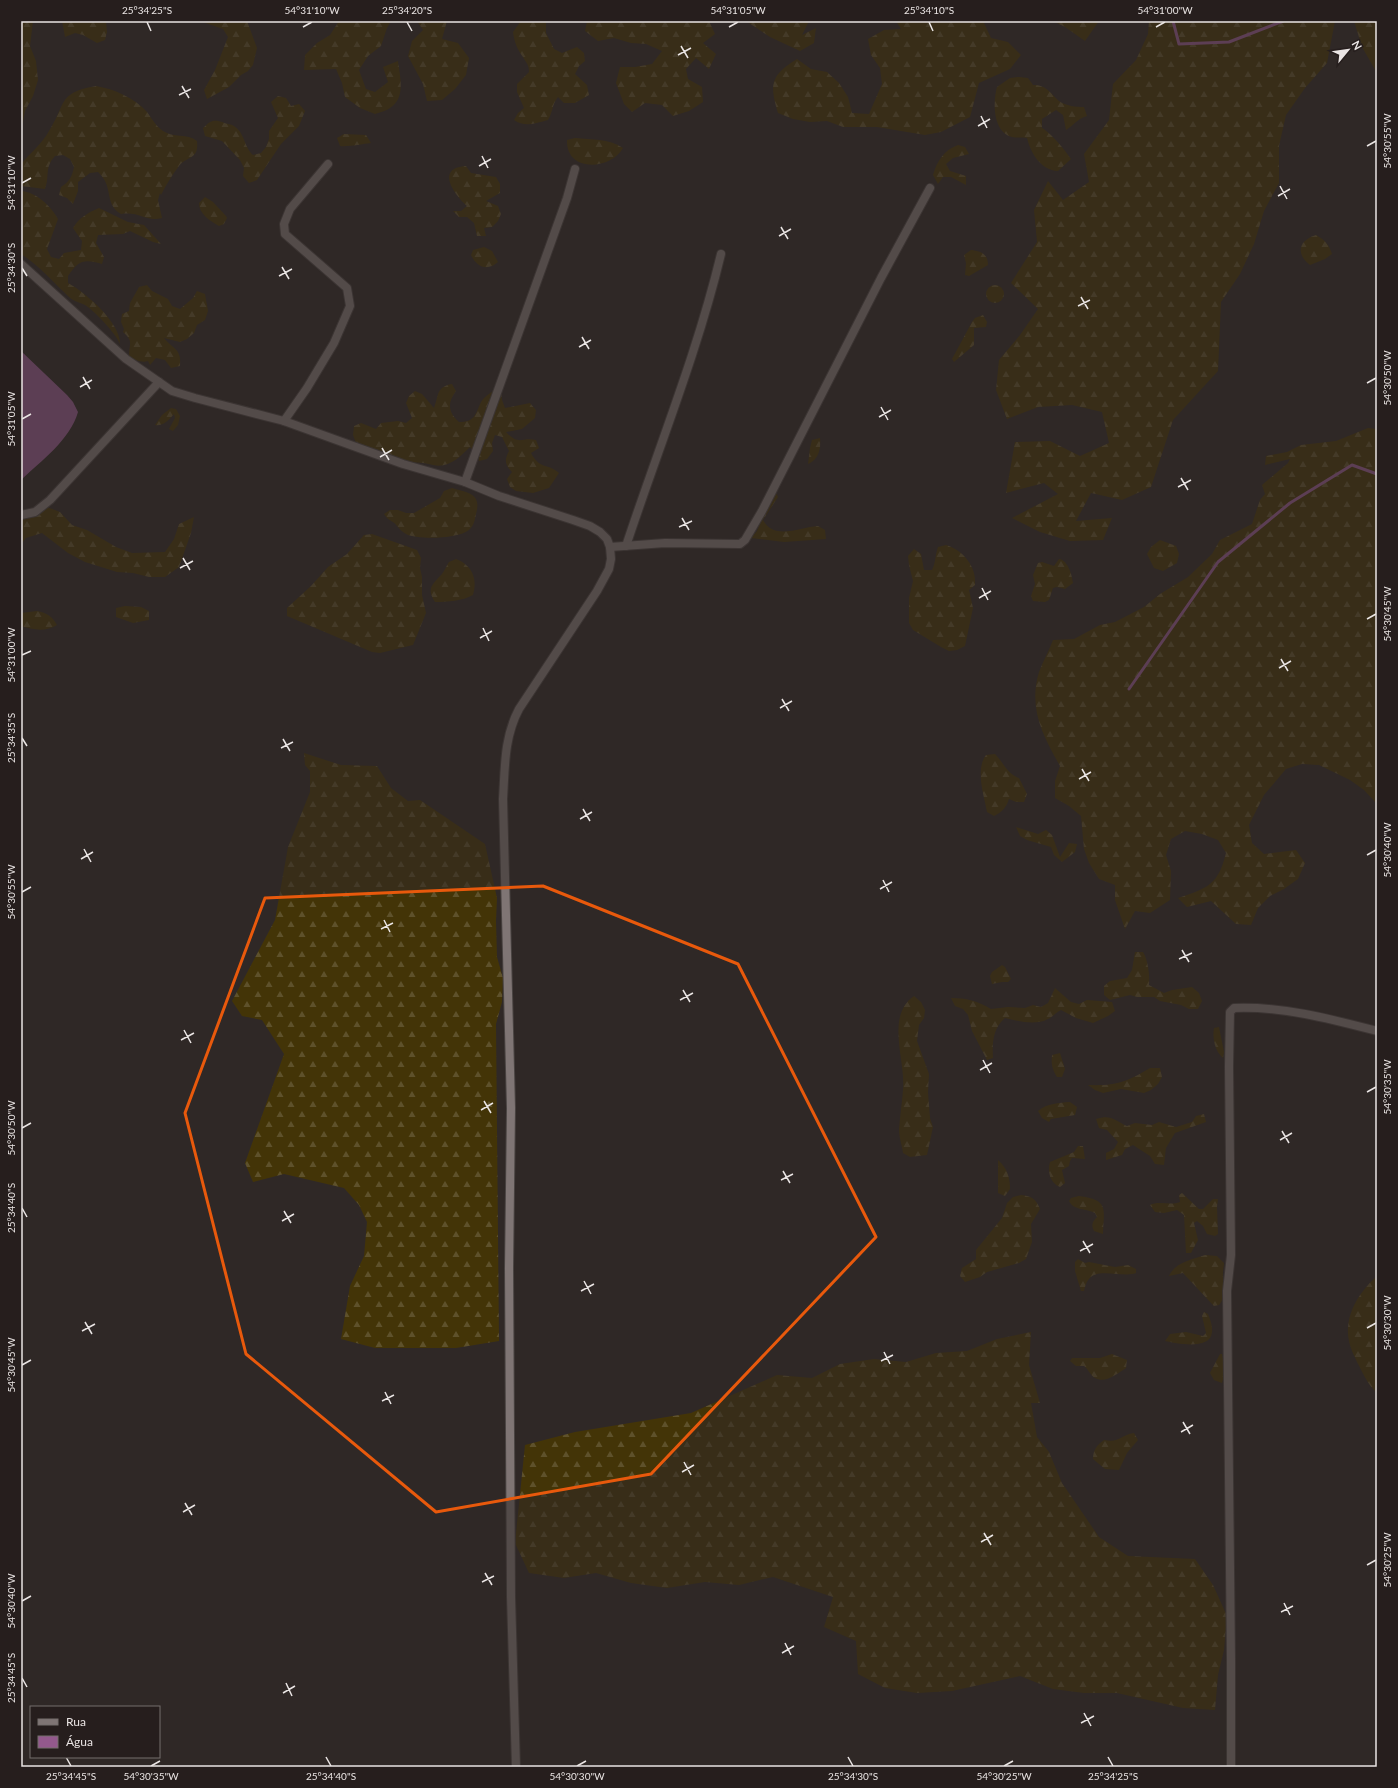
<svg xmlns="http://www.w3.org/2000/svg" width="1398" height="1788" font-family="Lato,sans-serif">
<defs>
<pattern id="forest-firs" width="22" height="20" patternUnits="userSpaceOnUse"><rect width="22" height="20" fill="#433407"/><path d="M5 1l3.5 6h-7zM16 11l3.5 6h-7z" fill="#5e512b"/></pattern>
</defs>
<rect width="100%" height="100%" fill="#2f2826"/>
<g fill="url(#forest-firs)">
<polygon points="21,21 33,21 30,46 36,61 38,80 33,96 25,111 21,132"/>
<polygon points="62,21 106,21 107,32 105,40 97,43 83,35 75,33 65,37"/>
<polygon points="200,21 247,21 257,48 253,65 248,71 241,75 229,87 207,99 204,90 215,70 228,37 223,29"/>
<path d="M339 21H391L387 28 381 46 368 56 359 70 366 89 375 92 388 82 383 67 398 61C400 77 406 98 390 108 386 111 380 112 375 114L360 108 345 97 342 83 336 69 304 70 305 55 317 43 330 35Z"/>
<polygon points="417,21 447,21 442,39 458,43 469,58 466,75 455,89 442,100 427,101 423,84 408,56 412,41 423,30"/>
<path d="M521 21H546V33L554 49 562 53 577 47 584 53 585 61 579 66 575 74 587 85 589 95 575 103H564L558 97C552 104 553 112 548 120 536 123 525 128 514 120L518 113 524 108 517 92V84L529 72C529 64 526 63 523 57 517 49 514 41 513 32Z"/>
<polygon points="587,21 709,21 715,34 703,43 716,54 709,69 696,58 686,69 688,79 702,87 703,102 689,111 673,116 662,105 645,103 632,112 624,104 616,83 620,67 635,67 652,64 662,51 646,44 631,43 614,38 598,41 585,31"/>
<polygon points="746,21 809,21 802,35 816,28 814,43 800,51 770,37"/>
<path d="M896 21H985L984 23 991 38 1008 42 1021 55 1010 69 979 83 970 117 941 132 925 135 877 127H843L827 121 810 122 793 119 778 113C769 84 771 75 797 59L811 69 827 72 839 83 848 97 852 113 869 114 882 84 880 68 871 55 868 39 884 30 901 29Z"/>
<polygon points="1053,21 1099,21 1085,41 1065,27"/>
<polygon points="1149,21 1335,21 1327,63 1305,88 1286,115 1279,146 1279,183 1264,211 1254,244 1240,274 1221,302 1218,371 1173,420 1151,487 1122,500 1091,493 1076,521 1112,518 1103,540 1070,541 1040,532 1012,518 1058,494 1044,483 1006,493 1015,442 1050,441 1080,456 1109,443 1102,412 1072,405 1038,407 1007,419 996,390 999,360 1020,335 1038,309 1011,283 1037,242 1034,210 1048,181 1063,200 1089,182 1084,154 1109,120 1113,84 1136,60 1148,34"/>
<polygon points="1354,21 1377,21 1377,73 1362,47"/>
<path d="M1019 77 1028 78 1033 85C1047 85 1050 93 1059 101 1066 106 1076 107 1084 107L1087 116C1077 119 1074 125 1066 130L1063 115 1056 110 1042 119V128C1051 133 1065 150 1071 159L1058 171C1041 170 1031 154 1027 138 1022 137 1017 138 1012 137 992 132 993 101 997 87L1010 78Z"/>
<path d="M96 86C114 89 135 98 147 112 152 119 156 126 163 131 173 138 187 133 197 141 199 160 188 155 179 166 172 175 166 185 161 195L160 193 158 200 162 218C145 222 140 211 121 214 103 203 115 188 98 172L90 173 78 182V191L73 204 67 198 59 195 61 187C69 182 72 177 74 167L70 159 63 155 55 156C44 168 50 176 45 189L21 186V164C30 153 42 144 49 131 67 103 57 93 96 86Z"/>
<path d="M278 96 286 98 291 106 299 104 305 111 299 126 281 144 257 180 249 183 243 176 244 168 240 160 222 141 205 136 203 128C210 121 213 119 222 122 226 124 231 124 234 126 245 133 244 147 253 155L261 153 266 147 269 139V131L278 118 271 102Z"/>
<path d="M344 134 366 135 371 143C362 144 348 147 340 146L337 138Z"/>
<path d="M575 138C592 140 608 138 623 148 611 170 566 173 567 140Z"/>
<path d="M958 145 965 147 969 154 953 158 946 164 950 171 966 176V185L951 177H943L938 184 933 175C937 161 944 150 958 145Z"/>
<path d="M466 166 471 173 496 177 500 184V193L486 201 498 206 501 214 498 221 492 227 484 228 486 236H477L474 223 467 217H459L453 211H461L467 206C454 194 435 168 466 166Z"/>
<path d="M21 191C36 192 51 206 58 219L47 249 51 257 59 259 64 253 81 250 82 241 73 228C79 218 87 213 99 208L128 222 144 225 161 244 153 242 130 231 123 234 98 235 96 243 104 257 102 264C84 259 79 260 68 276V283C85 292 121 323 120 344 117 335 94 310 85 305 79 302 75 302 69 297 53 282 40 266 21 254Z"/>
<path d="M205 197 213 202 226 216 227 218 224 224 219 226C210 221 199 214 199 203Z"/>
<path d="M1316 235C1325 240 1329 245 1332 254L1325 259 1310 265C1295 254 1299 240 1316 235Z"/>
<path d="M484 247 492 251 498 262C488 271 477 268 471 255L473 250Z"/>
<path d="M971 250C981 251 988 254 988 265L969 276 965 275 966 263 964 255Z"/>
<path d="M147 285 152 291 168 299 172 306 180 309 193 298 197 291 205 294 208 311 205 320 197 325 194 333 187 339 180 342 164 338C173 349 182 349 180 366L171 368 165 360 156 358 150 365 148 361C142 363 134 360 129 356 129 343 134 342 123 332L124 329 121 322 122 314 129 311 130 303 139 287Z"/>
<circle cx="995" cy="294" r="9"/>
<polygon points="983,315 987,322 986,327 974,328 974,345 954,362 952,359 972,322 975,318"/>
<path d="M452 384 456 391C447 403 448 412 459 422 475 422 475 415 481 402 484 397 489 394 493 391L501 392 502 400 505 408 530 403 536 410 535 418 522 429 506 432C519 446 521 437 536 440L539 448 531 453C540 470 548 463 559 473L549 488 533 493 516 491 510 487 507 479 512 472C505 465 504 460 509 451L502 437 495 435 492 443 493 451 487 459 479 461 477 454 470 447C460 457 448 469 433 465 425 463 419 462 411 463L356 443 353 435 354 426 361 423 376 429 381 423 398 421 406 423 412 418 406 403 409 396 415 391 422 394 434 408C439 395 436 387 452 384Z"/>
<path d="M171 408 176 409 180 416 178 425 173 431 169 429 175 418 174 414C169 420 162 427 155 425L162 415Z"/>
<path d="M1368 428 1377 429V804L1364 790 1350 780 1319 765 1302 764 1286 769 1264 795 1249 825 1252 843 1264 854 1296 850 1305 863 1298 879 1284 889 1270 896 1258 908 1251 925 1236 924 1211 901 1187 907 1178 898C1208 888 1218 885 1226 853L1218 840 1202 834 1185 831 1171 839 1166 855 1171 871 1170 900 1150 913 1135 911 1125 929 1115 900V885L1099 879 1089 863 1084 849 1081 816 1069 806 1055 798V781L1060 766C1043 736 1028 708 1039 672 1043 661 1049 651 1053 640L1074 639 1100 625 1115 622 1144 607 1160 594 1188 577 1212 554 1220 540 1252 524 1260 500 1265 494 1262 485 1288 463 1290 459 1265 465 1266 456 1287 452 1301 445 1336 441Z"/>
<path d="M820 438C821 449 819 459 808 464L810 448 812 440Z"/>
<path d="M452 488C468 493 482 493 476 514 475 519 474 526 469 530 458 539 418 540 406 534 402 532 400 529 397 526 393 520 389 522 384 514L390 510H398L406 513H414L440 498 444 491Z"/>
<path d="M776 493 778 497 763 520C774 541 800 527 818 526L825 530 826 539 784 542 751 538 757 531 766 509Z"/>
<polygon points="47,507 60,512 72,525 87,530 116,547 132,553 165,552 174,539 179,524 194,517 191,533 179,567 165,577 149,577 133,573 117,572 85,562 68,553 42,533 26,538 21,544 21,517"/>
<polygon points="372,534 417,550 421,558 420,568 422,577 422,595 426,613 413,645 380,653 372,652 287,616 287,608 311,586 328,567 347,554 364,535"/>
<polygon points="1160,540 1176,546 1179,554 1177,563 1163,571 1154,568 1147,554 1151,547"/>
<path d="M946 545C963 550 977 567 975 585L969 590 973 608 965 646 957 650 949 651 941 647 913 630 909 623V598L913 581 909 565 908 556 914 549 921 554 924 570H932C936 562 935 555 938 547Z"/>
<path d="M456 559C472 565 478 579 473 595 462 601 448 602 435 602 427 589 431 586 440 576 444 573 446 566 449 562Z"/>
<path d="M1059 559C1068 560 1072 575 1073 583L1065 589 1057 587 1053 588 1049 600 1045 602 1033 601 1031 596 1035 584 1033 575 1038 563 1042 562 1054 566Z"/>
<polygon points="125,606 141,607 149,611 149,620 133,623 116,617 116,608"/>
<path d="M37 611C47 613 52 616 57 625 46 632 33 630 21 626V613Z"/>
<polygon points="304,753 341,765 377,766 391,788 408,801 420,800 485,844 497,898 496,921 497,957 503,978 502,1002 496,1024 499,1341 456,1348 375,1348 341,1339 350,1286 364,1256 367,1222 359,1205 344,1188 284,1174 253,1182 245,1163 284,1054 262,1020 242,1016 232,1001 275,920 288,847 310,792 310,771 305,765"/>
<path d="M995 754C1004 763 1007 774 1019 778L1027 794 1024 802H1016L1009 799C1006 808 1002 812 994 816L987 812C984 795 975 770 986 755Z"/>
<polygon points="1016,827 1038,834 1046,830 1052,835 1060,857 1069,843 1077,844 1075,852 1062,862 1054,855 1051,847 1027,840 1020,836"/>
<path d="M1135 952H1143C1148 960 1150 976 1149 985L1164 993 1172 990 1192 987 1199 993 1202 1001 1198 1009H1189L1181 1005 1160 1001 1154 997H1137L1130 995 1110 1000 1104 995V986L1110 981 1127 978 1132 970Z"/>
<polygon points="1002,965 1005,967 1011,979 1008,982 1002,982 992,984 990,976 992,972"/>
<path d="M1055 988 1071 1002 1079 1004 1087 1000 1112 1002 1115 1011 1108 1016 1093 1023 1076 1018 1061 1010C1056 1012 1053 1017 1048 1019 1035 1026 1018 1021 1005 1018 993 1028 992 1043 993 1058L987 1060 972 1031 968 1015 963 1009 955 1006 951 998C966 998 978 1001 991 1009L1008 1007 1025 1008 1033 1005 1041 1007 1048 1003Z"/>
<path d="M914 996 921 1002 925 1010 924 1018 919 1025 917 1041 929 1074 928 1092 930 1118 933 1127 927 1155 910 1157 903 1153C902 1145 899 1138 899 1129 900 1116 902 1103 903 1090 906 1061 885 1016 914 996Z"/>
<path d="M1219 1027 1224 1052 1223 1058C1215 1052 1212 1037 1214 1028Z"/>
<path d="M1060 1053 1065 1069 1062 1077H1057C1052 1069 1051 1064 1052 1055Z"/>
<path d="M1150 1068H1160L1162 1077 1158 1084 1151 1090 1144 1093 1121 1089 1103 1093 1095 1090 1088 1085C1116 1086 1127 1082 1150 1068Z"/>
<path d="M1070 1102 1077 1107 1075 1115 1051 1119 1049 1122 1042 1118 1038 1111C1048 1103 1058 1103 1070 1102Z"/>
<path d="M1204 1114 1206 1122 1175 1133 1166 1148 1164 1165 1155 1164 1150 1156 1133 1145 1125 1149 1122 1155 1106 1160V1153L1114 1149 1118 1142 1107 1130 1099 1128 1096 1119C1111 1114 1114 1120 1127 1126L1135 1123 1152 1125 1159 1122 1176 1127 1192 1122 1196 1116Z"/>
<path d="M1078 1146H1083L1085 1159 1072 1158 1070 1161 1069 1166 1062 1170 1065 1183 1060 1187C1050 1183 1047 1171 1050 1162L1074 1152Z"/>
<path d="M998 1160C1007 1168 1010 1177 1010 1189L1005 1196 998 1193Z"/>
<path d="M1182 1193 1199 1209H1203L1213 1199H1218L1217 1207 1218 1234 1215 1236 1207 1234 1203 1226 1197 1221 1194 1223 1198 1240 1191 1253H1186L1184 1215 1177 1210 1164 1213 1155 1212 1150 1205C1159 1200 1170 1206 1180 1202L1179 1195Z"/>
<path d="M1021 1195C1032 1196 1036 1199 1040 1209L1031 1224 1032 1242 1026 1259 1019 1263 987 1272 980 1277 965 1282 960 1276 962 1268 976 1259V1250L1002 1218 1007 1203 1013 1197Z"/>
<path d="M1079 1196C1109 1200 1104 1208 1103 1234L1094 1231C1091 1225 1092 1222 1097 1217L1095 1213C1086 1208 1074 1211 1069 1201L1071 1198Z"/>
<path d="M1205 1255 1217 1256 1224 1263C1224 1266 1223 1269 1223 1272 1222 1284 1227 1296 1219 1305L1214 1306 1211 1303 1183 1273 1169 1276C1175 1262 1192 1260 1205 1255Z"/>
<path d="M1078 1259 1085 1263 1089 1262 1115 1267 1128 1265 1136 1269V1273C1124 1278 1097 1267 1089 1279 1086 1282 1085 1287 1084 1291H1081L1075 1271V1262Z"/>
<path d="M1377 1276V1393C1367 1384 1363 1373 1357 1362 1355 1357 1352 1352 1351 1348 1341 1320 1357 1294 1377 1276Z"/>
<path d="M1204 1312 1208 1314C1210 1319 1213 1327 1212 1332 1211 1350 1178 1344 1165 1341L1170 1334 1186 1332 1203 1336 1206 1333 1202 1316Z"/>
<polygon points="1031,1332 1029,1365 1040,1403 1031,1403 1037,1437 1049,1452 1062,1483 1099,1537 1128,1556 1195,1559 1213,1585 1227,1616 1224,1650 1218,1675 1215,1710 1183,1708 1117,1693 1084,1693 1053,1689 1020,1676 952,1691 917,1693 885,1688 858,1674 856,1641 824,1627 833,1597 773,1577 739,1585 705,1582 667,1588 631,1583 596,1573 564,1578 529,1573 515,1543 525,1445 575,1432 691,1413 777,1375 812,1378 840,1364 874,1359 906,1362 936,1353 967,1351 997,1339"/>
<path d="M1112 1354 1127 1360 1126 1368C1118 1373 1106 1384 1095 1378 1091 1376 1088 1369 1084 1366H1076L1070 1361 1072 1358H1100Z"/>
<polygon points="1220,1354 1222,1354 1225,1372 1222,1383 1214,1380 1210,1373"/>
<path d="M1134 1433 1138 1440 1127 1453 1119 1470 1105 1469 1093 1459C1093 1450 1097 1445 1104 1440 1120 1443 1120 1435 1134 1433Z"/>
</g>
<path fill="#93598c" d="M21 351 67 395 73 402 78 412C70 440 41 461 21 480Z"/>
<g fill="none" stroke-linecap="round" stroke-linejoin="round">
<g stroke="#93598c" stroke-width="3">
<polyline points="1173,21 1179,44 1229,42 1283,21"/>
<polyline points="1129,689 1218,562 1290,503 1352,465 1377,474"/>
</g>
<defs>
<g id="street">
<path d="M21 264 126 359 172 391 195 398 284 421 403 464 465 482 499 496 573 520 590 526 600 532 607 539 610 547 611 559 609 569 597 591 519 709C504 737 505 767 503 799L511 1108 509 1268 511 1597 516 1767"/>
<polyline points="284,421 307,388 334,343 350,306 347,288 285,234 284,224 290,209 328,164"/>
<polyline points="465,482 567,198 575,169"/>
<polyline points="21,515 35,512 50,500 159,382"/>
<path d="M626 546C658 449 697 354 721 254"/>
<polyline points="610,547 665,543 740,544 745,540 762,511 881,278 930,188"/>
<path d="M1231 1767V1661L1227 1291 1231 1255 1229 1067 1230 1012 1234 1008C1282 1006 1331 1019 1377 1031"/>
</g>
</defs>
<use href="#street" stroke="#4a4442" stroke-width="10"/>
<use href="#street" stroke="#7f7574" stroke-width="8"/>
</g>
<path d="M0 0H1398V1788H0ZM543 886 738 964 876 1237 651 1474 436 1512 246 1354 185 1113 265 898Z" fill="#2f2826" fill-opacity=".55" fill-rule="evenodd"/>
<path fill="none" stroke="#e8590c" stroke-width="3" stroke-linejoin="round" d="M543 886 738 964 876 1237 651 1474 436 1512 246 1354 185 1113 265 898Z"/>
<path fill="none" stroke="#eae5e4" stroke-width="1.5" d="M147 22 151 31M407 22 412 31M929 22 933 31M303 27 312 22M729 27 738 22M1156 27 1165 22M681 46 688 58M678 55 691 48M182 86 189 98M179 95 191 89M981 116 987 128M978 126 990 119M1367 146 1376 141M482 156 488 168M479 166 491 159M22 183 31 178M1280 186 1287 199M1278 196 1290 189M781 227 788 239M779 236 791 229M282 267 289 279M22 268 27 276M279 276 292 269M1081 297 1088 309M1078 306 1090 300M582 337 589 349M579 347 591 340M83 377 90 389M1367 383 1376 378M80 387 92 380M881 407 888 420M879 417 891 410M22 419 31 414M382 448 389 460M380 457 392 450M1181 478 1188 490M1178 487 1191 480M682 518 689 530M679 527 692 521M183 558 190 570M180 568 193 561M982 588 988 600M979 598 991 591M1367 619 1376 614M483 628 489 641M480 638 492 631M22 655 31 651M1281 659 1288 671M1279 668 1291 661M782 699 789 711M780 708 792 701M22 738 27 746M283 739 290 751M281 748 293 742M1082 769 1089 781M1079 779 1091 772M583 809 590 821M580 819 592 812M84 849 91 862M1367 855 1376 850M81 859 93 852M883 880 889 892M880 889 892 882M22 892 31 887M384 920 390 932M381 929 393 923M1182 950 1189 962M1179 959 1192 953M683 990 690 1002M680 1000 693 993M184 1030 191 1043M181 1040 194 1033M983 1060 990 1073M980 1070 992 1063M1367 1092 1376 1087M484 1101 491 1113M481 1110 493 1103M22 1128 31 1123M1282 1131 1289 1143M1280 1140 1292 1133M783 1171 790 1183M781 1180 793 1174M22 1208 27 1217M284 1211 291 1223M282 1221 294 1214M1083 1241 1090 1253M1080 1251 1093 1244M584 1281 591 1294M581 1291 594 1284M85 1322 92 1334M1367 1328 1376 1323M82 1331 95 1324M884 1352 890 1364M881 1361 893 1355M22 1365 31 1360M385 1392 391 1404M382 1401 394 1395M1183 1422 1190 1434M1181 1432 1193 1425M684 1462 691 1475M682 1472 694 1465M185 1503 192 1515M183 1512 195 1505M984 1533 991 1545M981 1542 993 1535M1367 1565 1376 1560M485 1573 492 1585M482 1582 494 1576M22 1601 31 1596M1284 1603 1290 1615M1281 1612 1293 1606M785 1643 791 1655M782 1653 794 1646M22 1678 27 1687M286 1683 292 1696M283 1693 295 1686M1084 1713 1091 1726M1081 1723 1094 1716M66 1757 71 1766M326 1757 331 1766M848 1757 853 1766M1108 1757 1113 1766M151 1766 160 1761M577 1766 586 1761M1004 1766 1013 1761"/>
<rect width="1398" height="1788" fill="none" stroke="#261e1d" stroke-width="44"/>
<rect x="30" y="1706" width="130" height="52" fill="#261e1d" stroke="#746e6d"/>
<rect x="38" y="1719" width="20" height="6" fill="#7f7574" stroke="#746e6d"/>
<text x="66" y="1726" font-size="12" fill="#eae5e4">Rua</text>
<rect x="38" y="1736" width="20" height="12" fill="#93598c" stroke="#746e6d"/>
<text x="66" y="1746" font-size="12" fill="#eae5e4">Água</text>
<g transform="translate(1348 50) rotate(61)" stroke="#261e1d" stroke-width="3" paint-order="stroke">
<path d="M0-3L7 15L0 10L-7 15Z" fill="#eae5e4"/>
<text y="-6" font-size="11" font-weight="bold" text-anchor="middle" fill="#eae5e4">N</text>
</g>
<rect x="22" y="22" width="1354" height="1744" fill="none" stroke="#eae5e4" stroke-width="1.5"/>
<g font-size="10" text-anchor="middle" fill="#eae5e4">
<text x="147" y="14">25°34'25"S</text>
<text x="312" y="14">54°31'10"W</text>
<text x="407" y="14">25°34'20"S</text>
<text x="738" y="14">54°31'05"W</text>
<text x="929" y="14">25°34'10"S</text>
<text x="1165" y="14">54°31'00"W</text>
<text transform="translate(1387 141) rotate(-90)" y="4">54°30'55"W</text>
<text transform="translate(11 183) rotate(-90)" y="4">54°31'10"W</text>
<text transform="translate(11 268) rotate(-90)" y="4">25°34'30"S</text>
<text transform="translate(1387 378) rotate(-90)" y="4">54°30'50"W</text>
<text transform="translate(11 419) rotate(-90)" y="4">54°31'05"W</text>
<text transform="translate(1387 614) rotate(-90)" y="4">54°30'45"W</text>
<text transform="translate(11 655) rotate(-90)" y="4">54°31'00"W</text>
<text transform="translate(11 738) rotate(-90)" y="4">25°34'35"S</text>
<text transform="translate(1387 850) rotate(-90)" y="4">54°30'40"W</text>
<text transform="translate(11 892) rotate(-90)" y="4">54°30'55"W</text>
<text transform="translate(1387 1087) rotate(-90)" y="4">54°30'35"W</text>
<text transform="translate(11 1128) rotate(-90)" y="4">54°30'50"W</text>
<text transform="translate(11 1208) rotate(-90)" y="4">25°34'40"S</text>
<text transform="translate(1387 1323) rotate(-90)" y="4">54°30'30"W</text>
<text transform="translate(11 1365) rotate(-90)" y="4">54°30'45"W</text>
<text transform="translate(1387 1560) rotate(-90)" y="4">54°30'25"W</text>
<text transform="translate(11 1601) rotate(-90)" y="4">54°30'40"W</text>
<text transform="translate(11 1678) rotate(-90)" y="4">25°34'45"S</text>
<text x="71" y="1780">25°34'45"S</text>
<text x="151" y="1780">54°30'35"W</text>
<text x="331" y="1780">25°34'40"S</text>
<text x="577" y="1780">54°30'30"W</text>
<text x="853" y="1780">25°34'30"S</text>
<text x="1004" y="1780">54°30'25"W</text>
<text x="1113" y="1780">25°34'25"S</text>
</g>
</svg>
